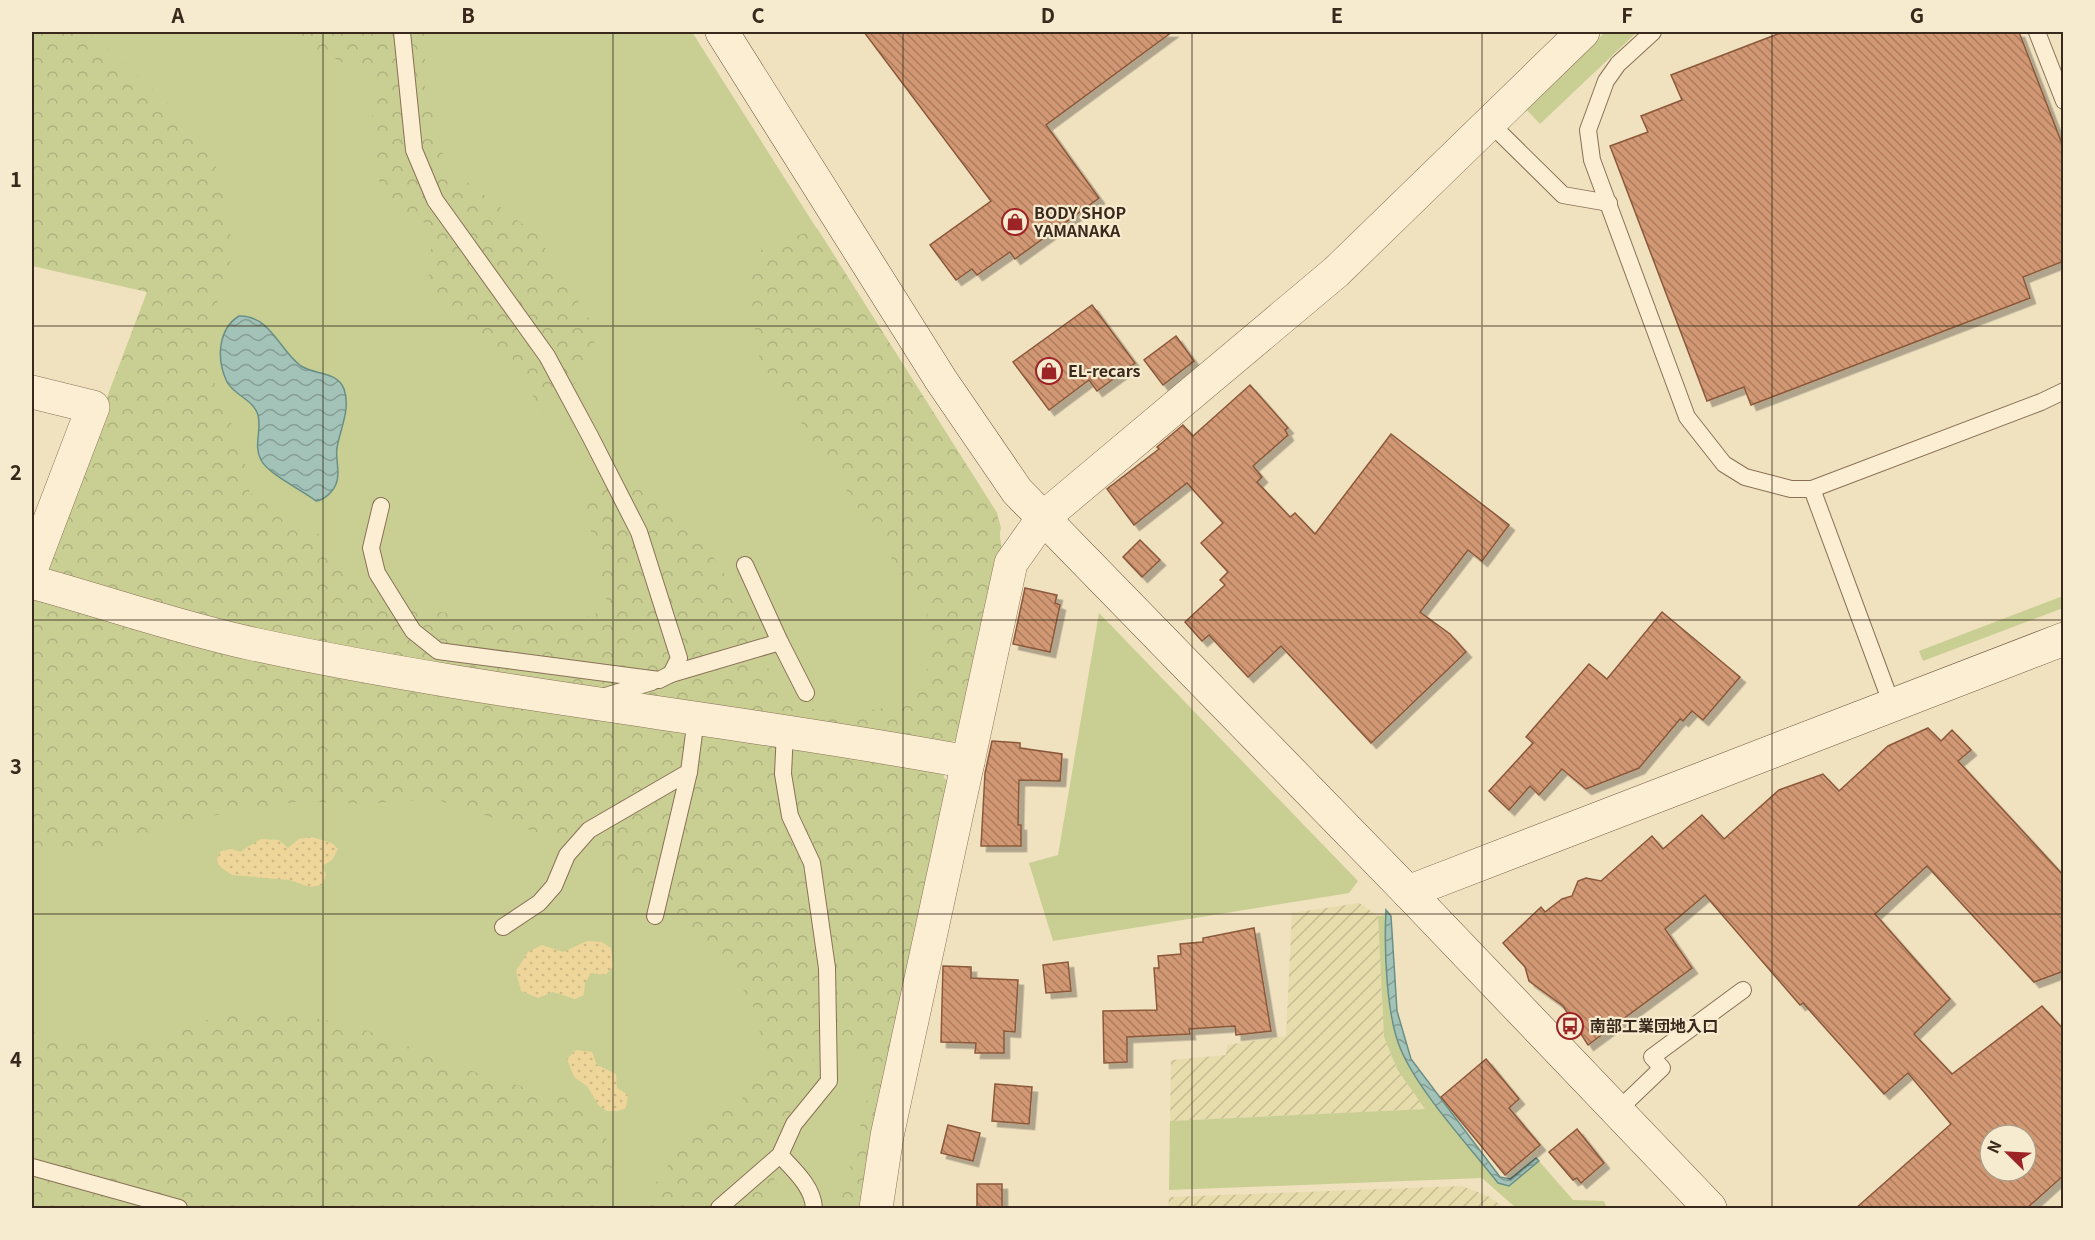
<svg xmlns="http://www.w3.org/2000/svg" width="2095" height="1240" font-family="Georgia,'Noto Sans JP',serif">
<defs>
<pattern id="farmland-furrows" width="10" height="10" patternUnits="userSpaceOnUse" patternTransform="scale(1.5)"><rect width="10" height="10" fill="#e6dcac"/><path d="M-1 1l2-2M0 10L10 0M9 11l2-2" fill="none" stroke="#c6bd93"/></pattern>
<pattern id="forest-crowns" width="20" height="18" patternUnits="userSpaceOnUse" patternTransform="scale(1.5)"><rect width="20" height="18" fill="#c9cf93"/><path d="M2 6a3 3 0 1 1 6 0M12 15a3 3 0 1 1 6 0" fill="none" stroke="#adb27e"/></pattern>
<pattern id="sand-dots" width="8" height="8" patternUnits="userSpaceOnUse" patternTransform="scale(1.5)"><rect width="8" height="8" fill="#eed69a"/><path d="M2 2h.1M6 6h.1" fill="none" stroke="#cdb884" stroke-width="1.8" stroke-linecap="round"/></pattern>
<pattern id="water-waves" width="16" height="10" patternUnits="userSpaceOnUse" patternTransform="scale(1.5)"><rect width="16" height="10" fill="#a3c2b8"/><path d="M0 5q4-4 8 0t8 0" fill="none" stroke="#869e95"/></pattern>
<pattern id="building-back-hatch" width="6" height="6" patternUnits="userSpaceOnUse" patternTransform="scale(1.5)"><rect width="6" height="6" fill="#d19873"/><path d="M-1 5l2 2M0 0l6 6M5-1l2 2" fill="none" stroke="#ab7c5e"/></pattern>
<filter id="shadow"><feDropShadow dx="5.5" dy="5.5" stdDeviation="0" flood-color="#0004"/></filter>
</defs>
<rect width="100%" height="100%" fill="#f0e1bf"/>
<g fill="url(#farmland-furrows)">
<polygon points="1359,903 1378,916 1384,1037 1397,1069 1426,1109 1170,1121 1171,1060 1226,1055 1227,1045 1286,1036 1292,913"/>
<polygon points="1462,1186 1488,1196 1505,1208 1168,1208 1169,1197"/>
</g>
<g fill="#c9cf93">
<polygon points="32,32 692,32 997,513 1001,528 955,741 252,632 147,291"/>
<polygon points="1605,32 1637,32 1540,124 1527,110"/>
<polygon points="32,595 944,775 864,1208 32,1208"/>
<polygon points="2063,596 2063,608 1923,661 1919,651"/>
<polygon points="1099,613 1358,881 1349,893 1053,941 1029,863 1058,855"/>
<path d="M1385 915C1387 950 1385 988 1392 1022 1404 1077 1463 1138 1498 1183L1509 1185 1539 1161 1573 1200 1604 1201 1607 1208H1516L1482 1178 1169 1190 1170 1121 1425 1109 1397 1069 1384 1037 1378 916Z"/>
</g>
<g fill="url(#forest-crowns)">
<path d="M32 32H89L204 136 224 187 233 253 213 316 209 370 243 451 250 493 320 535 376 600 473 618 564 625 608 609 585 503 588 484 645 486 700 536 751 616 776 692 830 717 906 704C935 661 934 660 926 610L760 361 747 277 756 252 817 228 997 513 1002 552 964 733 955 741 945 743 669 703 252 632 45 576 58 526 147 292 32 266Z"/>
<polygon points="288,32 425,32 425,87 446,166 538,236 598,333 581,378 542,412 512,358 427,294 433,228 382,197 371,133 374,79 332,57 305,50"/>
<polygon points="32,595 938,771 951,785 864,1208 839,1208 870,1088 865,1057 842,1046 815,1054 803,1092 763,1158 778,1186 769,1208 639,1208 698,1120 738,1106 764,1061 757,1013 736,977 690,929 606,855 435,799 362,804 301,801 192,819 77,854 32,849"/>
<polygon points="226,1012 292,1015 347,1023 488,1077 565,1098 591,1116 604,1131 614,1163 592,1208 32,1208 32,1031 66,1044 152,1042"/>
</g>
<g fill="url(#sand-dots)">
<polygon points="312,837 332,843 338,849 332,860 322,866 326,875 322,885 310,887 289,880 232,875 219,866 217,859 221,851 232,849 240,852 261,839 279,840 288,848 299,839"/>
<polygon points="587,941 602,942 611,948 613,967 605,975 591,973 585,983 584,995 575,999 553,992 538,998 521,991 516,971 528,952 542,945 563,952"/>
<polygon points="576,1050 592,1052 597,1065 616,1074 617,1088 628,1095 626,1108 617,1111 607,1111 599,1106 587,1086 574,1077 567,1059"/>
</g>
<g fill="url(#water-waves)" stroke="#699086" stroke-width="1.5">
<path d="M239 316C270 315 280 351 301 366 315 375 337 371 344 389 351 409 340 429 337 448 335 459 341 473 336 484 333 492 324 500 316 501 302 490 268 474 261 460 253 445 262 431 258 415 254 400 234 395 227 382 216 359 218 329 239 316Z"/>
<path d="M1386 910 1391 916 1397 1011 1411 1059 1500 1177 1510 1179 1536 1158 1539 1161 1509 1186 1498 1183C1469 1146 1419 1092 1401 1050 1386 1016 1384 948 1386 910Z"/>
</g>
<g fill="url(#building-back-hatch)" stroke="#8b593b" stroke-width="1.5" fill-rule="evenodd" filter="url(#shadow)">
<polygon points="864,32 1172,32 1046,125 1099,198 1015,259 1010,252 977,275 972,269 956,280 930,245 991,201"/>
<polygon points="1783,32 2019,32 2064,149 2064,261 2023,277 2030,298 1751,405 1744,387 1707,401 1610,146 1648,132 1641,116 1682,100 1671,75"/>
<polygon points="1092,305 1135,363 1097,391 1089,380 1049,410 1013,362"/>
<polygon points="1176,336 1194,361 1163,385 1144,360"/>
<polygon points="1250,385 1288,428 1285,430 1288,435 1253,466 1262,477 1257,482 1290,517 1295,513 1315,534 1391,434 1509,525 1482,561 1468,550 1420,612 1450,634 1466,652 1371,743 1281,646 1248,677 1209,635 1202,641 1185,622 1225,585 1220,580 1228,572 1201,543 1223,523 1187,483 1134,525 1107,489 1159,449 1157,447 1183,425 1193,436"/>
<polygon points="1140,540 1160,560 1142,577 1123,557"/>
<polygon points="1025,588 1057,595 1055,603 1060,605 1050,652 1013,644"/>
<polygon points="1662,612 1740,677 1703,720 1692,711 1683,721 1680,719 1639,768 1586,789 1562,769 1539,795 1530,786 1509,810 1489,791 1533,743 1526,737 1589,664 1607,679"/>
<path d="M1928 728 1941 741 1952 730 1971 750 1958 761 2064 876V971L2034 982 1927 866 1875 914 1950 999 1914 1034 1952 1074 2042 1006 2064 1030V1175L2026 1209H1855L1951 1124 1908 1073 1884 1094 1803 1003 1800 1005 1705 895 1665 929 1692 968 1588 1045 1563 1006 1529 981 1525 967 1503 943 1541 907 1545 912 1562 899 1572 896 1578 881 1586 878 1601 881 1652 836 1663 849 1702 815 1724 839 1779 790 1823 774 1839 791 1888 746ZM1990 1135H2026V1171H1990Z"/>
<polygon points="992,741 1020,743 1020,748 1062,754 1060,781 1019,780 1018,825 1021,825 1021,846 981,846 985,773"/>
<polygon points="1254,928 1271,1031 1236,1035 1235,1026 1189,1029 1190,1034 1127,1037 1127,1062 1104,1063 1103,1011 1157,1010 1154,968 1159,968 1158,956 1181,954 1180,944 1203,942 1203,938"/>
<polygon points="1068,962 1071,991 1046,993 1043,965"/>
<polygon points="943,966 971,967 971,978 1018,980 1015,1032 1004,1031 1004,1053 975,1053 976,1043 941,1042"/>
<polygon points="1486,1059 1519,1099 1509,1108 1540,1145 1505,1175 1441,1097"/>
<polygon points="995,1084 1032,1087 1029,1124 992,1121"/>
<polygon points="948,1125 980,1133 973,1161 941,1153"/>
<polygon points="1577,1129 1604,1163 1581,1183 1577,1178 1573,1180 1549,1152"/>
<rect x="977" y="1184" width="25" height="25"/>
</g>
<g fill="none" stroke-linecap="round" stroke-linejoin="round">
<defs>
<g id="lane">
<polyline points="1653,32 1618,64 1606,81 1588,130 1592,160 1687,417 1724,464 1745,477 1791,489 1812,489 2041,402 2064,391"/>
<polyline points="2037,32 2064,101"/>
<polyline points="1490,123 1563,195 1609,203"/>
<polyline points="1812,489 1892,705"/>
<polyline points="381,506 371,548 377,573 413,631 438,651 659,680 671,674 679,658 639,532 590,436 547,356 435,200 414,150 402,32"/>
<polyline points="745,565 780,642 806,693"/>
<polyline points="671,674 780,642"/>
<polyline points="602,697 652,682"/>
<polyline points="655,916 689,772"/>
<polyline points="503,927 539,903 554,886 567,855 589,830 689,772 696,718"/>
<polyline points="1617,1111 1662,1068 1652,1057 1743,990"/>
<path d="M780 1155C794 1170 813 1187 814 1208"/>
<polyline points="32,1167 179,1208"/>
<polyline points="719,1208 780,1155 794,1124 829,1081 827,968 812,863 790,816 783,774 785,731"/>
</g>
<g id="street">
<polyline points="32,392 93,407 32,567"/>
<path d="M32 582C105 602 179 628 253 644 489 695 731 718 968 762"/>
<polyline points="876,1208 887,1136 1011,563 1043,518 1336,272 1583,32"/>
</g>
<g id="secondary">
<polyline points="722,32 941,380 1017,491 1408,892 1710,1208"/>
<polyline points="1408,892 2064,639"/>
</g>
</defs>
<use href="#lane" stroke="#8a7156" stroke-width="18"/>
<use href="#street" stroke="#8a7156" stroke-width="34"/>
<use href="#secondary" stroke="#6c523a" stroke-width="34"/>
<use href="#lane" stroke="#fbeed3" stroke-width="16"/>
<use href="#street" stroke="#fbeed3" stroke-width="33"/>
<use href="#secondary" stroke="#fbeed3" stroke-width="33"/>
</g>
<path fill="none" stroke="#39291c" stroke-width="1.5" stroke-opacity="0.55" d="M323 32V1208M613 32V1208M903 32V1208M1192 32V1208M1482 32V1208M1772 32V1208M32 326H2064M32 620H2064M32 914H2064"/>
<defs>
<symbol id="shop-ring" viewBox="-11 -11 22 22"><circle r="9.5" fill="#f7ebcf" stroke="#9c2326" stroke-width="1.5"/><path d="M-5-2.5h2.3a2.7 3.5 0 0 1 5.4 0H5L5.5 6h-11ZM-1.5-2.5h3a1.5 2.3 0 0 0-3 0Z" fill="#9c2326"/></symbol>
<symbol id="bus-ring" viewBox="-11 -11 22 22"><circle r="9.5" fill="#f7ebcf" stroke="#9c2326" stroke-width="1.5"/><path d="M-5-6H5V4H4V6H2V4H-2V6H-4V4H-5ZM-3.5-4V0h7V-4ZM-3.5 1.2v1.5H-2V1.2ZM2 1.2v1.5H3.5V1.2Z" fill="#9c2326"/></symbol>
</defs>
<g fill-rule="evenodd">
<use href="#shop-ring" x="1000" y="207" width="30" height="30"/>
<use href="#shop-ring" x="1034" y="356" width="30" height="30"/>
<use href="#bus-ring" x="1555" y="1011" width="30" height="30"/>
</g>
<g text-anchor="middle" stroke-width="4.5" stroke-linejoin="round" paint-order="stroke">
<g font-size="16" font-weight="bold" fill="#39291c" stroke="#f7ebcf" text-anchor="start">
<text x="1034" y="219">BODY SHOP<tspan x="1034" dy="18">YAMANAKA</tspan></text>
<text x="1068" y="377">EL-recars</text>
<text x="1590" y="1032">南部工業団地入口</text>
</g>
</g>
<rect width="2095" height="1240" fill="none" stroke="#f7ebcf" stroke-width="66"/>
<g transform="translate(2008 1153) rotate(294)"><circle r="28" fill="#f7ebcf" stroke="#ab9d87" stroke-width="1.5"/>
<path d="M0-4.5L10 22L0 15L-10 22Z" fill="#9c2326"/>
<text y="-9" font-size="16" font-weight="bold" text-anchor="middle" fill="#39291c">N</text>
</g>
<rect x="33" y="33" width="2029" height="1174" fill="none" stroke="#39291c" stroke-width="2"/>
<g font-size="20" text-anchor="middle" font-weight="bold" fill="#39291c">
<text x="178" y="23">A</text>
<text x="468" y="23">B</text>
<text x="758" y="23">C</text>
<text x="1048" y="23">D</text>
<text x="1337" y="23">E</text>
<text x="1627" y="23">F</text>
<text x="1917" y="23">G</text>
<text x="16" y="187">1</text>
<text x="16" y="480">2</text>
<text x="16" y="774">3</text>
<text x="16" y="1067">4</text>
</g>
</svg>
